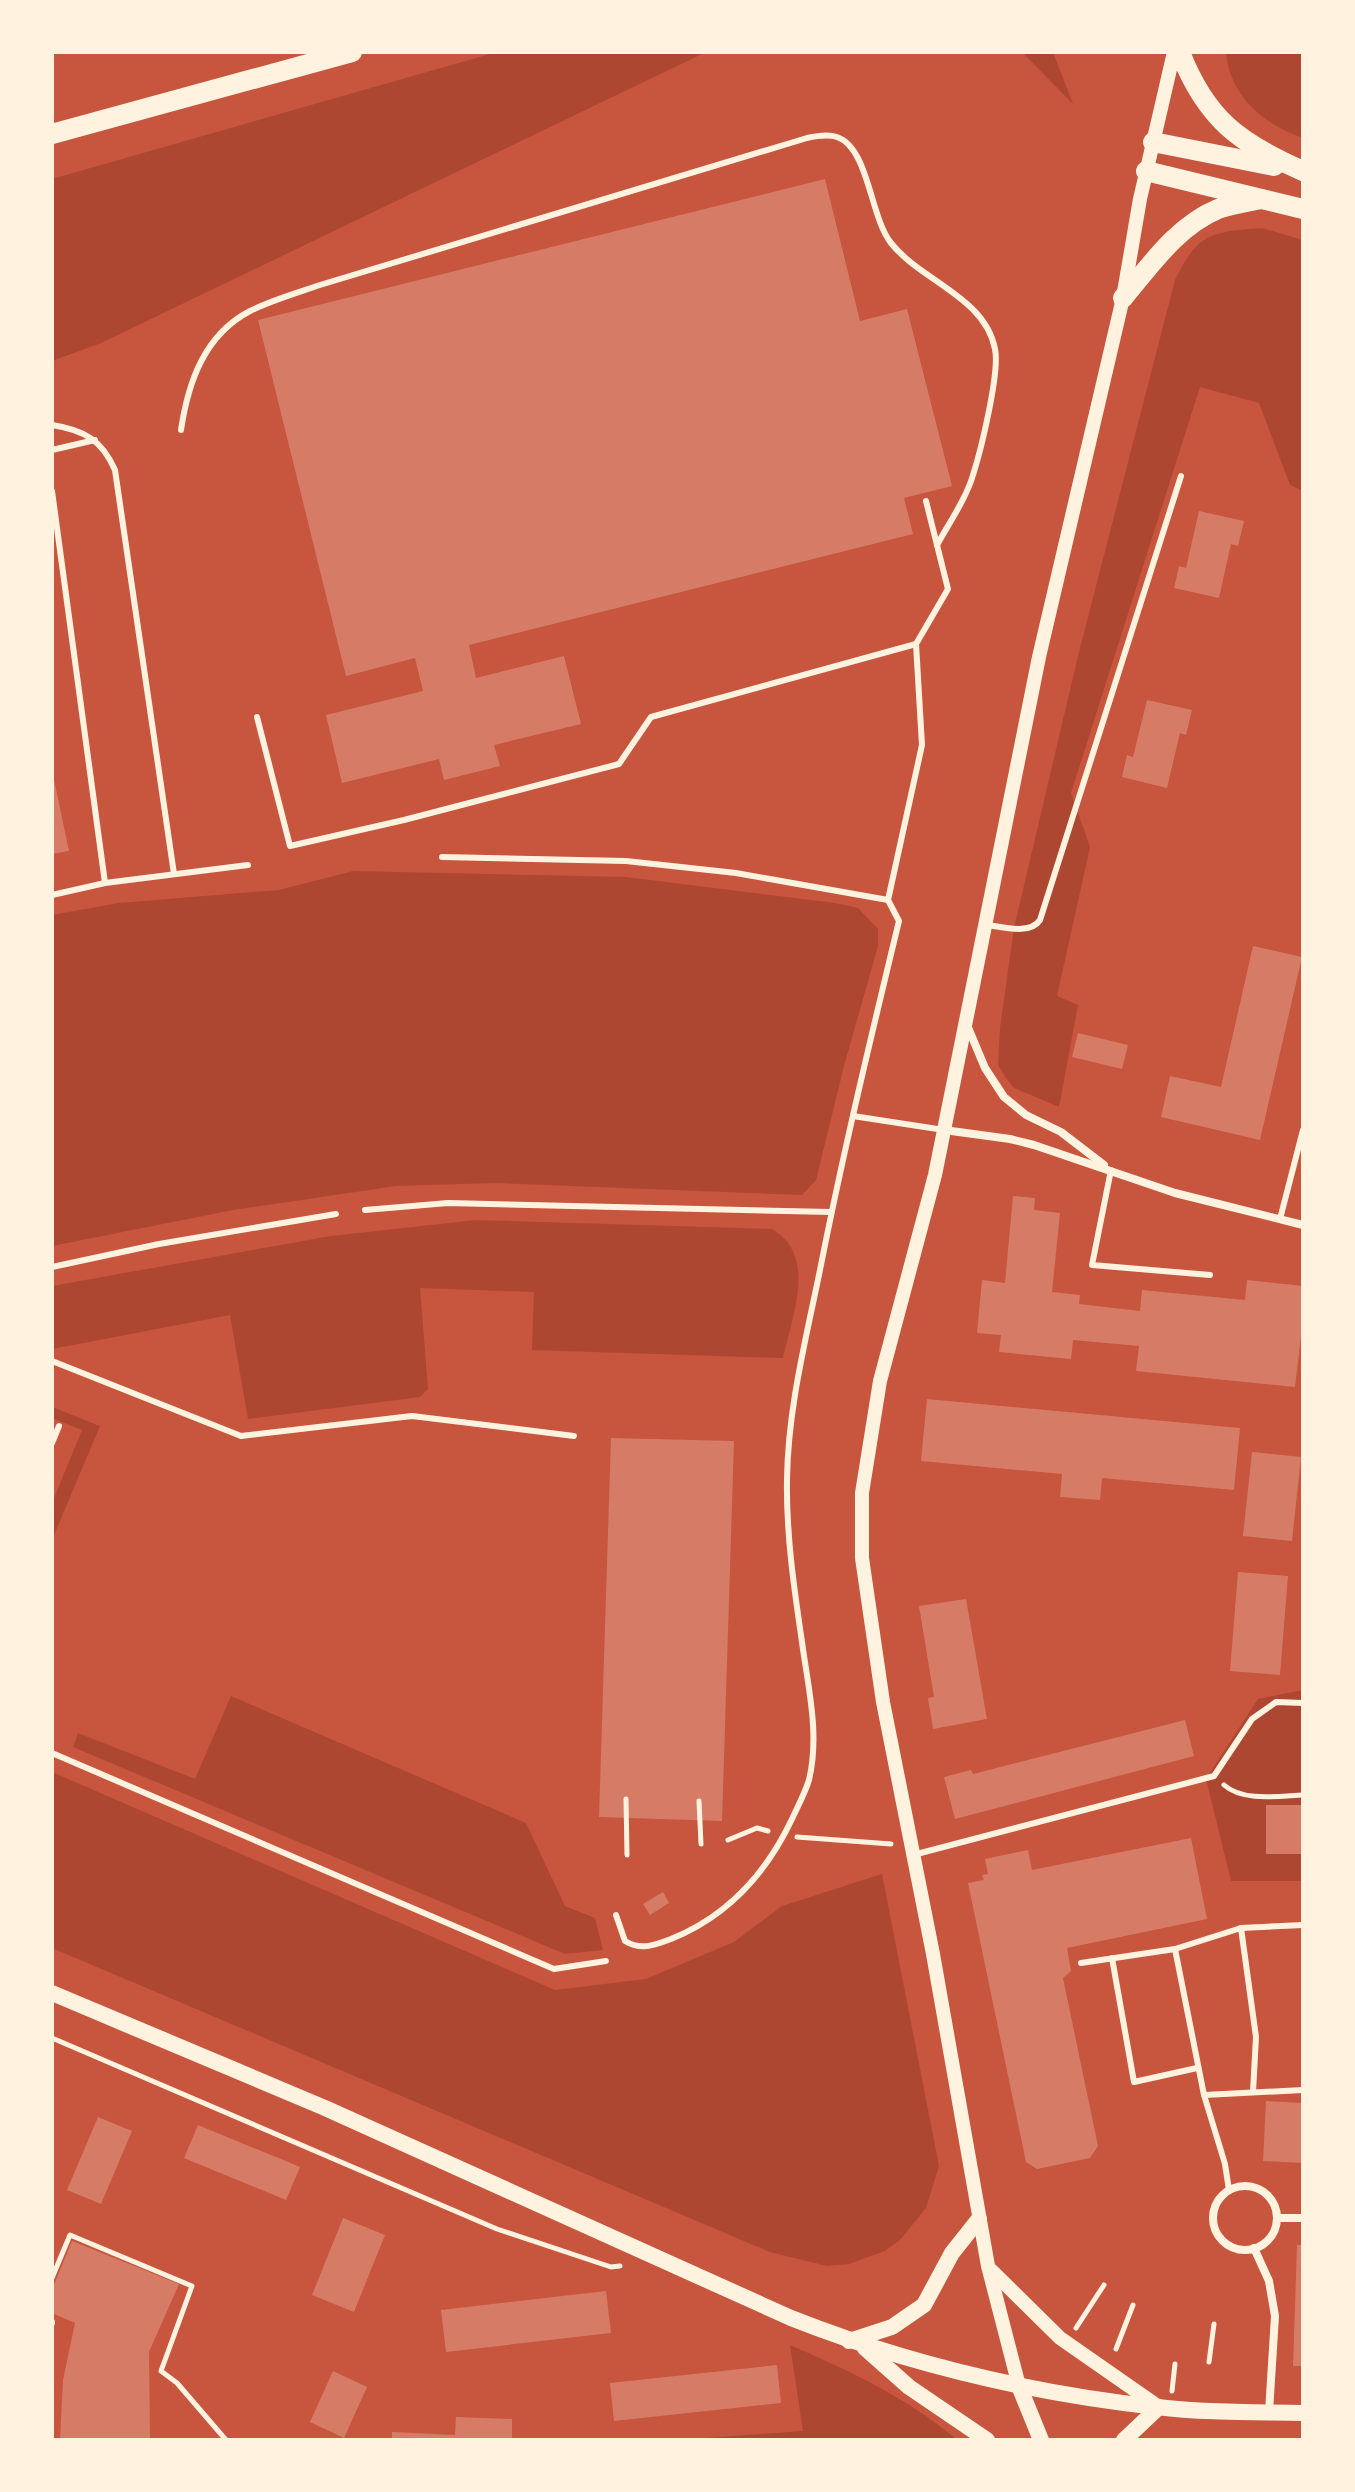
<svg xmlns="http://www.w3.org/2000/svg" width="1355" height="2492" font-family="Spectral,serif">
<rect width="100%" height="100%" fill="#c8553d"/>
<g fill="#ae4732">
<polygon points="497,52 706,52 101,343 52,361 52,179"/>
<polygon points="1022,52 1053,52 1073,104"/>
<path d="M1226 52H1303V138C1264 125 1229 95 1226 52Z"/>
<path d="M1262 228 1303 240V491L1290 485 1259 403 1200 387 1071 793 1090 847 1057 996 1078 1005 1059 1107 1014 1088 1005 1077 998 1065 1000 1028 1014 928 1078 656 1175 280C1198 232 1212 232 1262 228Z"/>
<polygon points="353,871 626,877 835,903 858,908 878,929 878,946 844,1066 816,1180 802,1195 495,1183 396,1186 233,1210 52,1246 52,915 119,903 279,890"/>
<path d="M476 1220 772 1229C818 1256 792 1316 783 1358L532 1350 534 1292 420 1288 428 1389 420 1397 248 1419 230 1315 52 1349V1286L331 1236Z"/>
<polygon points="52,1407 100,1426 52,1540 52,1503 82,1430 52,1418"/>
<polygon points="1303,1690 1303,1881 1231,1881 1206,1779 1258,1699"/>
<polygon points="231,1696 526,1823 565,1906 595,1918 603,1950 565,1954 73,1747 78,1733 195,1779"/>
<polygon points="52,1772 555,1990 646,1979 734,1942 782,1906 882,1874 939,2166 926,2208 900,2240 885,2251 849,2264 827,2266 770,2252 52,1948"/>
<path d="M790 2345C848 2370 910 2399 957 2440H678L803 2431Z"/>
</g>
<g fill="#d67c66">
<polygon points="825,179 860,321 907,309 952,486 904,498 913,534 469,645 476,678 564,656 581,724 494,745 500,766 444,780 439,759 342,783 326,715 423,691 415,658 346,676 258,320"/>
<polygon points="1199,511 1244,521 1238,546 1231,544 1219,598 1174,588 1179,566 1186,568"/>
<polygon points="1147,700 1192,710 1186,735 1180,733 1167,788 1122,777 1127,755 1133,757"/>
<polygon points="52,770 69,851 52,854"/>
<polygon points="1253,946 1302,957 1260,1140 1161,1117 1170,1076 1221,1087"/>
<polygon points="1078,1033 1128,1045 1122,1069 1072,1057"/>
<polygon points="1013,1196 1035,1198 1034,1210 1060,1213 1052,1292 1080,1295 1079,1304 1140,1311 1142,1290 1245,1300 1247,1280 1303,1286 1303,1319 1295,1387 1136,1371 1139,1346 1073,1340 1071,1359 999,1352 1001,1335 977,1333 982,1280 1005,1283"/>
<polygon points="927,1399 1240,1428 1234,1490 1102,1478 1100,1500 1060,1497 1062,1474 921,1461"/>
<polygon points="611,1438 734,1441 722,1821 599,1817"/>
<polygon points="1252,1452 1301,1457 1292,1541 1243,1536"/>
<polygon points="1238,1572 1288,1576 1280,1675 1230,1671"/>
<polygon points="966,1599 987,1719 933,1729 928,1698 934,1697 919,1606"/>
<polygon points="1185,1720 1194,1756 955,1819 944,1777 971,1770 973,1774"/>
<rect x="1266" y="1805" width="37" height="49"/>
<polygon points="1191,1838 1207,1919 1067,1948 1071,1971 1063,1978 1098,2146 1090,2158 1037,2169 1026,2162 968,1883 984,1880 982,1875 988,1874 985,1859 1028,1850 1032,1870"/>
<polygon points="663,1892 669,1903 650,1915 643,1904"/>
<polygon points="1266,2101 1303,2103 1303,2163 1263,2161"/>
<polygon points="98,2117 132,2131 101,2204 67,2190"/>
<polygon points="198,2125 300,2167 286,2200 184,2158"/>
<polygon points="343,2218 385,2235 354,2312 312,2295"/>
<polygon points="72,2241 179,2284 149,2352 150,2440 60,2440 63,2380 75,2323 52,2313 52,2290"/>
<polygon points="1297,2245 1303,2245 1303,2366 1293,2366"/>
<polygon points="606,2291 611,2333 446,2352 441,2310"/>
<polygon points="777,2365 781,2403 614,2421 610,2383"/>
<polygon points="333,2371 367,2387 344,2438 310,2422"/>
<polygon points="456,2417 512,2419 512,2440 392,2440 392,2432 455,2435"/>
</g>
<g fill="none" stroke-linecap="round" stroke-linejoin="round">
<g stroke="#fff3e0" stroke-width="5">
<path d="M1224 1785C1243 1802 1279 1796 1303 1795"/>
<polyline points="626,1799 627,1855"/>
<polyline points="699,1801 701,1844"/>
<polyline points="797,1837 891,1844"/>
<polyline points="728,1840 757,1828 768,1831"/>
<polyline points="52,2038 497,2229 611,2267 620,2266"/>
<polyline points="52,2278 70,2235 192,2286 161,2371 177,2383 226,2440"/>
<polyline points="1076,2328 1104,2285"/>
<polyline points="1116,2349 1133,2305"/>
<polyline points="1209,2362 1214,2324"/>
<polyline points="1172,2391 1175,2364"/>
</g>
<g stroke="#fff3e0" stroke-width="6">
<path d="M52 425C84 430 102 440 115 470L174 874"/>
<path d="M181 430C188 383 204 335 250 311 272 300 297 293 320 285L807 138C816 136 828 134 837 137 869 148 870 217 891 243 921 281 985 297 995 349 1000 372 981 450 973 475 966 499 949 523 937 545"/>
<polyline points="52,450 95,440"/>
<polyline points="52,491 105,883"/>
<polyline points="257,717 290,846 404,820 619,764 651,717 916,644"/>
<polyline points="442,857 626,861 736,873 888,900"/>
<polyline points="52,895 105,883 248,865"/>
<path d="M987 925C1004 927 1030 935 1040 920L1181 476"/>
<polyline points="853,1116 944,1130"/>
<polyline points="1111,1170 1092,1265 1210,1275"/>
<polyline points="365,1210 448,1203 831,1212"/>
<polyline points="1280,1219 1303,1130"/>
<polyline points="52,1267 159,1244 336,1214"/>
<polyline points="52,1361 241,1436 412,1416 574,1436"/>
<polyline points="52,1443 59,1426"/>
<polyline points="52,1753 554,1969 606,1961"/>
<polyline points="913,1855 1214,1776 1252,1719 1276,1702 1303,1703"/>
<path d="M616 1915 625 1941C641 1951 655 1945 671 1939 728 1916 766 1874 792 1819 798 1806 805 1793 809 1780 820 1734 808 1687 802 1642 794 1588 786 1533 787 1479 788 1408 806 1339 820 1270 843 1153 871 1037 899 921L888 900 922 745 916 644 948 589 926 501"/>
<polyline points="1241,1928 1256,2037 1253,2092"/>
<polyline points="1175,1949 1204,2095 1303,2090"/>
<polyline points="1112,1958 1134,2082 1197,2068"/>
<polyline points="1081,1963 1175,1949 1241,1928 1303,1925"/>
<polyline points="1204,2095 1225,2164 1229,2190"/>
<polyline points="52,2323 52,2322"/>
</g>
<g stroke="#fff3e0" stroke-width="8">
<polyline points="967,1025 985,1068 1004,1097 1026,1115 1061,1132 1104,1165"/>
<polyline points="944,1130 1010,1139 1034,1145 1175,1193 1303,1225"/>
<circle cx="1245" cy="2218" r="32"/>
<polyline points="1278,2218 1303,2218"/>
<polyline points="1254,2248 1269,2281 1275,2316 1269,2412"/>
</g>
<g stroke="#fff3e0" stroke-width="14">
<polyline points="991,2270 1060,2338 1159,2407"/>
<polyline points="1019,2386 988,2266 933,1954 883,1702 862,1558 862,1493 880,1381 935,1175 1039,657 1123,298 1140,199 1174,52"/>
</g>
<g stroke="#fff3e0" stroke-width="16">
<path d="M52 1993 325 2108 791 2318C910 2365 1030 2393 1157 2407 1205 2413 1255 2412 1303 2413"/>
<polyline points="849,2341 892,2327 924,2305 952,2253 979,2219"/>
<polyline points="865,2348 909,2387 987,2440"/>
<polyline points="1019,2386 1041,2440"/>
<polyline points="1124,2440 1159,2407"/>
</g>
<g stroke="#fff3e0" stroke-width="20">
<path d="M1180 52C1206 119 1239 143 1303 171"/>
<polyline points="52,134 352,52"/>
<polyline points="1153,142 1274,166"/>
<polyline points="1146,171 1303,209"/>
<path d="M1123 298C1150 266 1177 226 1218 209 1231 204 1247 202 1261 199"/>
</g>
</g>
<rect width="1355" height="2492" fill="none" stroke="#fff3e0" stroke-width="108"/>
</svg>
